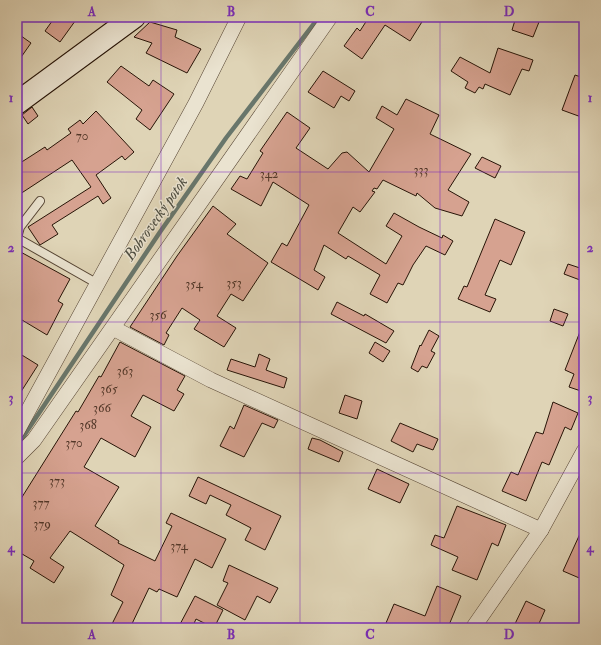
<svg xmlns="http://www.w3.org/2000/svg" width="601" height="645" font-family="'IM FELL Double Pica',serif">
<rect width="100%" height="100%" fill="#dfd4b6"/>
<filter id="stains"><feTurbulence type="fractalNoise" baseFrequency=".005" numOctaves="4"/><feColorMatrix values="0 0 0 0 .2 0 0 0 0 .09 0 0 0 0 .02 0 0 0 .5 -.17"/></filter>
<radialGradient id="worn" r=".72"><stop offset=".6" stop-color="#630" stop-opacity="0"/><stop offset="1" stop-color="#630" stop-opacity=".3"/></radialGradient>
<g fill="none" stroke-linecap="round" stroke-linejoin="round">
<polyline stroke="#68766b" stroke-width="4.5" points="21,440 160,232 226,138 319,17"/>
</g>
<g fill="#d6a290" stroke="#271407">
<polygon points="55,17 78,17 60,42 45,31"/>
<polygon points="369,17 425,17 410,41 385,25 362,59 344,46 357,28 360,31"/>
<polygon points="516,17 527,17 539,22 533,37 512,30"/>
<polygon points="150,22 177,30 175,37 201,49 187,73 146,53 152,43 134,37"/>
<polygon points="17,33 31,43 17,63"/>
<polygon points="498,48 533,60 529,71 522,69 510,95 485,84 483,89 479,87 475,93 465,88 468,82 451,71 460,57 490,73"/>
<polygon points="121,66 149,86 153,80 174,94 150,130 136,119 142,110 107,82"/>
<polygon points="323,71 355,91 349,101 341,96 334,108 308,92"/>
<polygon points="575,75 584,78 584,118 562,110"/>
<polygon points="406,99 439,115 430,134 471,154 448,190 469,202 462,216 435,208 417,193 416,196 383,180 377,189 374,188 372,191 375,192 360,212 353,207 338,233 386,264 402,236 386,226 394,213 419,227 442,238 443,235 453,241 445,255 426,246 413,265 403,285 398,283 387,303 370,294 380,275 348,256 346,259 324,245 314,270 325,277 318,290 271,262 282,243 287,246 309,205 273,182 261,206 231,189 240,176 247,179 263,153 260,151 287,112 310,128 296,148 328,169 342,153 347,152 369,172 394,129 376,118 382,106 397,115"/>
<polygon points="32,107 38,116 28,124 22,115"/>
<polygon points="96,111 134,152 125,160 122,156 96,175 111,198 103,204 98,196 52,225 58,234 40,245 28,227 91,187 72,160 17,196 17,165 45,147 47,150 71,133 68,129 80,120 83,124"/>
<polygon points="482,157 501,166 495,178 475,168"/>
<polygon points="213,206 236,224 227,234 268,263 243,301 231,294 217,316 236,328 224,347 194,329 200,320 182,308 166,333 169,335 164,345 130,327 177,256"/>
<polygon points="495,219 525,232 511,265 500,260 485,295 496,299 490,312 458,299 464,286 467,287"/>
<polygon points="17,250 70,279 58,301 63,304 47,335 17,317"/>
<polygon points="568,264 583,269 580,280 564,274"/>
<polygon points="337,302 364,316 365,314 394,331 386,343 331,314"/>
<polygon points="554,309 568,314 563,326 550,321"/>
<polygon points="583,324 584,324 584,392 569,387 574,374 565,370"/>
<polygon points="429,330 439,336 431,351 435,353 427,368 422,366 418,372 411,368 420,345 421,346"/>
<polygon points="120,342 185,376 177,390 184,394 174,411 143,395 131,416 151,427 135,457 101,438 84,467 119,487 95,526 119,541 118,543 155,561 172,526 166,523 171,513 226,539 212,568 195,559 177,597 159,589 157,592 149,588 130,628 110,628 123,602 111,595 124,565 70,531 50,558 64,567 54,583 30,568 34,561 17,551 17,505 76,411 78,412 99,376 101,377"/>
<polygon points="375,342 390,351 383,362 369,353"/>
<polygon points="17,352 38,365 17,398"/>
<polygon points="259,354 270,359 266,370 287,378 284,388 227,370 231,359 255,367"/>
<polygon points="345,395 362,401 357,419 339,413"/>
<polygon points="553,402 578,413 571,430 565,427 549,465 542,462 526,501 502,491 511,472 518,475 536,432 543,434"/>
<polygon points="244,405 278,420 274,428 262,423 244,457 220,446 230,426 234,429"/>
<polygon points="400,423 438,439 433,450 417,444 413,452 391,441"/>
<polygon points="312,438 320,440 343,452 339,462 308,449"/>
<polygon points="377,469 409,484 400,503 368,489"/>
<polygon points="198,477 281,516 265,550 245,540 251,528 226,515 231,505 210,495 206,504 189,496"/>
<polygon points="457,506 506,525 498,546 492,543 477,580 452,570 458,557 431,545 435,535 444,538"/>
<polygon points="584,525 584,580 563,571"/>
<polygon points="229,565 278,588 270,603 257,596 245,620 217,605 228,583 223,581"/>
<polygon points="437,586 461,596 449,625 453,628 399,628 386,623 394,604 425,616"/>
<polygon points="195,596 223,610 214,628 196,619 192,628 178,628"/>
<polygon points="526,601 545,610 537,628 513,628"/>
</g>
<g fill="none" stroke-linecap="round" stroke-linejoin="round">
<defs>
<polyline id="lane" points="40,201 20,227 17,238 98,284"/>
<g id="street">
<polyline points="113,328 211,380 541,530"/>
<polyline points="17,431 196,103 239,17"/>
<polyline points="17,457 34,440 330,17"/>
<polyline points="473,628 541,530 584,451"/>
</g>
<polyline id="secondary" points="17,103 134,17"/>
</defs>
<use href="#lane" stroke="#543" stroke-width="10"/>
<use href="#street" stroke="#543" stroke-width="16"/>
<use href="#secondary" stroke="#271407" stroke-width="24"/>
<use href="#lane" stroke="#eae3d0" stroke-width="8"/>
<use href="#street" stroke="#eae3d0" stroke-width="15"/>
<use href="#secondary" stroke="#eae3d0" stroke-width="22"/>
</g>
<path fill="none" stroke="#7b2cbf" stroke-width="1" stroke-opacity="0.55" d="M161 17V628M300 17V628M440 17V628M17 172H584M17 322H584M17 473H584"/>
<g text-anchor="middle" stroke-width="3" stroke-linejoin="round" paint-order="stroke">
<g font-size="13" fill="#533829">
<text x="82" y="140">70</text>
<text x="421" y="174">333</text>
<text x="269" y="178">342</text>
<text x="234" y="287">353</text>
<text x="194" y="288">354</text>
<text x="158" y="319">356</text>
<text x="125" y="375">363</text>
<text x="109" y="393">365</text>
<text x="102" y="412">366</text>
<text x="88" y="429">368</text>
<text x="74" y="447">370</text>
<text x="57" y="485">373</text>
<text x="41" y="507">377</text>
<text x="42" y="528">379</text>
<text x="179" y="550">374</text>
</g>
<g font-size="16" font-style="italic" fill="#4d4d41" stroke="#eae3d0">
<text transform="translate(155 218) rotate(-55)" y="6">Bobrovecký potok</text>
</g>
</g>
<rect width="601" height="645" fill="none" stroke="#dfd4b6" stroke-width="44"/>
<rect x="22" y="22" width="557" height="601" fill="none" stroke="#7b2cbf" stroke-width="1.5"/>
<g font-size="13" text-anchor="middle" font-weight="bold" fill="#7b2cbf">
<text x="92" y="16">A</text>
<text x="231" y="16">B</text>
<text x="370" y="16">C</text>
<text x="509" y="16">D</text>
<text x="11" y="102">1</text>
<text x="590" y="102">1</text>
<text x="11" y="252">2</text>
<text x="590" y="252">2</text>
<text x="11" y="402">3</text>
<text x="590" y="402">3</text>
<text x="11" y="552">4</text>
<text x="590" y="552">4</text>
<text x="92" y="639">A</text>
<text x="231" y="639">B</text>
<text x="370" y="639">C</text>
<text x="509" y="639">D</text>
</g>
<rect width="100%" height="100%" filter="url(#stains)"/>
<rect width="100%" height="100%" fill="url(#worn)"/>
</svg>
